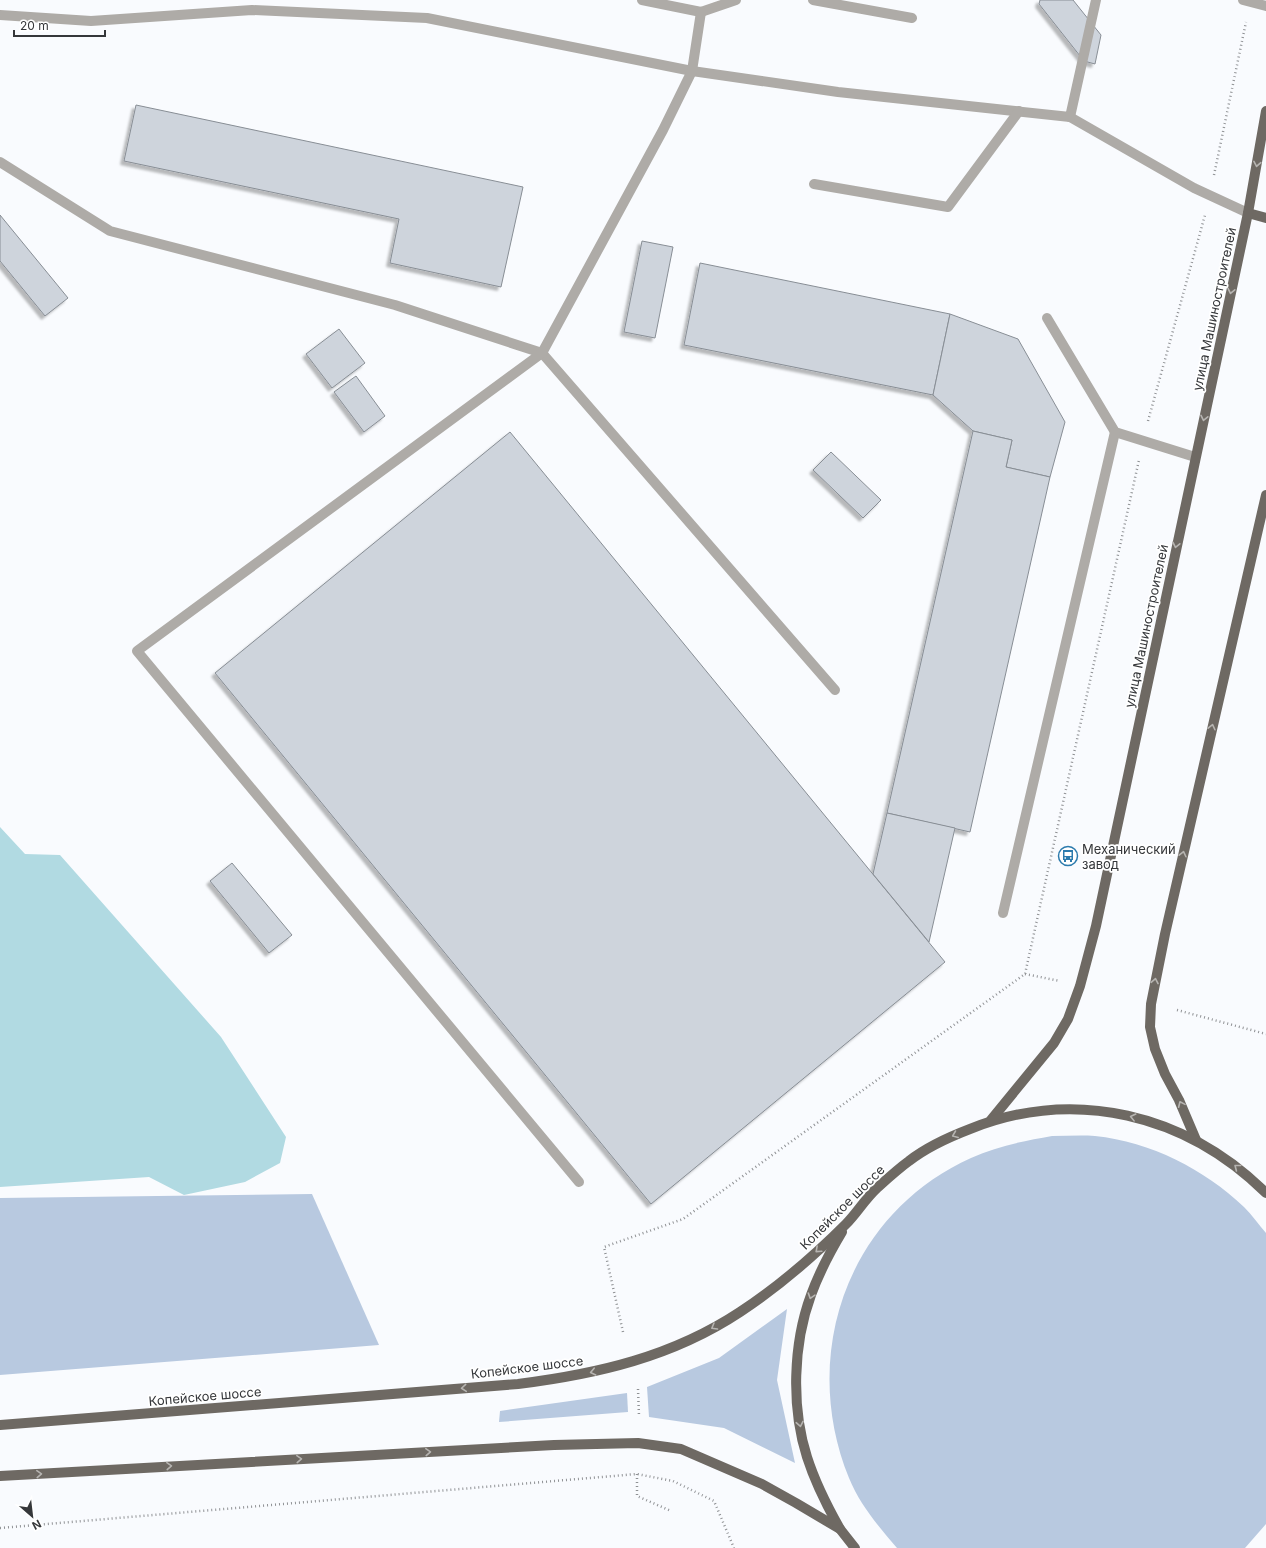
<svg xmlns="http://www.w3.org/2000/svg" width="1266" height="1548" font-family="Inter,sans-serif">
<defs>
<filter id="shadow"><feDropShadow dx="-3.5" dy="3.5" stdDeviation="1" flood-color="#0004"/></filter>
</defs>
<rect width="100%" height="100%" fill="#f9fbfe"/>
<g fill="#b8c9e0">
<path d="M1052 1136C1066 1136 1081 1135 1095 1136 1151 1142 1204 1169 1244 1207 1252 1215 1259 1225 1266 1233V1524L1245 1548H897C879 1527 860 1505 849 1478 799 1355 847 1214 971 1158 997 1146 1024 1141 1052 1136Z"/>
<polygon points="312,1194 379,1345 0,1375 0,1198"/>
<polygon points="787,1309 777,1380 795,1463 724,1428 649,1417 647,1387 719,1358"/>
<polygon points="627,1393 628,1412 499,1422 500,1411"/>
</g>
<polygon fill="#b1dae2" points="0,827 25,854 60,855 221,1037 286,1137 280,1163 245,1182 184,1195 149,1177 0,1187"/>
<g fill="#ced4dc" stroke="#888e95" filter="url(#shadow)">
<polygon points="1040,0 1073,0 1101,35 1095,64 1084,61 1039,4"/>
<polygon points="136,105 523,187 501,287 390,263 399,219 124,161"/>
<polygon points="0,215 68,298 45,316 0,261"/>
<polygon points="642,241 673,247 655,338 624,332"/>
<polygon points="700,263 950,314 933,395 684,345"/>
<polygon points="950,314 1018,339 1065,422 1050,477 1006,467 1012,440 973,431 933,395"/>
<polygon points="339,329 365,363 332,388 306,354"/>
<polygon points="356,376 385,416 364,432 334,392"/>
<polygon points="973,431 1012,440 1006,467 1050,477 970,832 887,813"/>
<polygon points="510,432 945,962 651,1204 215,673"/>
<polygon points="831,452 881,500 863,518 813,470"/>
<polygon points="887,813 955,828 929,942 873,874"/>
<polygon points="232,863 292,935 269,953 210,881"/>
</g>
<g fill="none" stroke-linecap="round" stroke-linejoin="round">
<g stroke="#909295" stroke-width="2.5" stroke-dasharray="1 3" stroke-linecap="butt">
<polyline points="1214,175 1246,22"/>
<polyline points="1148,421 1205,215"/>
<polyline points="1025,974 1060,981"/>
<polyline points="1177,1010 1266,1034"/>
<polyline points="623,1332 604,1247 683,1219 1025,974 1139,460"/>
<polyline points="638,1389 639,1416"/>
<polyline points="637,1474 637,1496 671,1511"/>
<polyline points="0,1528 637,1474 673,1481 714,1501 734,1548"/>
</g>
<g stroke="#aeaba7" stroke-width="10">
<polyline points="642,0 701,12 736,0"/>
<polyline points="813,0 912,18"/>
<polyline points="1243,0 1266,6"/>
<polyline points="0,15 91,21 252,10 427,18 692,71 838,92 1070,117 1194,188 1248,213"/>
<polyline points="1070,117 1096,0"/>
<polyline points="0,162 110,231 395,305 542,353 835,690"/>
<polyline points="814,184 948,207 1019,111"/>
<polyline points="1047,318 1115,432 1195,457"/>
<polyline points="1003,913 1115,432"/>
<polyline points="579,1182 137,651 542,353 663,130 692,71 701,12"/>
</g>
<g stroke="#6e6963" stroke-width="10">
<polyline points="1248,213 1266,218"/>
<polyline points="991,1120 1054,1043 1068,1019 1080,986 1096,926 1248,213 1266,111"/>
<polyline points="1196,1140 1179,1100 1165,1074 1155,1049 1150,1027 1151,1004 1165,934 1266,495"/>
<path d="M0 1425 518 1384C597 1374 672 1357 740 1312 778 1287 813 1257 846 1224 857 1213 865 1199 877 1188 887 1179 898 1169 909 1161 927 1147 949 1137 970 1129 1075 1087 1186 1114 1266 1193"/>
<polyline points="0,1476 554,1445 638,1443 681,1449 762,1484 796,1503 840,1529 855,1548"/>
<path d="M840 1529C827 1506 815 1482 807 1457 791 1407 793 1344 811 1295 819 1273 830 1252 842 1232"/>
</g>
</g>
<defs><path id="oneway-chevron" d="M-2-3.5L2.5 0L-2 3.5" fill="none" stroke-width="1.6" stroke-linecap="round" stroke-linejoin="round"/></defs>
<g stroke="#b6b4b1">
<use href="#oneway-chevron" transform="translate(1257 164) rotate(100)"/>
<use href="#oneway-chevron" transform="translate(1231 291) rotate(102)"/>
<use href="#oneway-chevron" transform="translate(1204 418) rotate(102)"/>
<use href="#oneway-chevron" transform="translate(1176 545) rotate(102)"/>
<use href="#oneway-chevron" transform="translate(1212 727) rotate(-77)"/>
<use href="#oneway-chevron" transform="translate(1183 854) rotate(-77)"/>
<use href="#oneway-chevron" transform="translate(1155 981) rotate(-79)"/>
<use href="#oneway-chevron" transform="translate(1181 1104) rotate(-114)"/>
<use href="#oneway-chevron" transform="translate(1133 1117) rotate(-166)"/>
<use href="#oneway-chevron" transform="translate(955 1135) rotate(158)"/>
<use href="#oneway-chevron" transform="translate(1237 1167) rotate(-142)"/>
<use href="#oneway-chevron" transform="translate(818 1250) rotate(138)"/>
<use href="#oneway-chevron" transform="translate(811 1296) rotate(108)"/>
<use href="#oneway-chevron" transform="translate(714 1327) rotate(150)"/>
<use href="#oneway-chevron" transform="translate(593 1372) rotate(167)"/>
<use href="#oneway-chevron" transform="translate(464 1388) rotate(175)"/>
<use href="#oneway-chevron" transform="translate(800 1424) rotate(79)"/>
<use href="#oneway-chevron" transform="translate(428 1452) rotate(-3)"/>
<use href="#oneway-chevron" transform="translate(299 1459) rotate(-3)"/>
<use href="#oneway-chevron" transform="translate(169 1466) rotate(-3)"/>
<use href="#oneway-chevron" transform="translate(39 1474) rotate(-3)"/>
</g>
<defs>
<symbol id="bus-ring" viewBox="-11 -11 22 22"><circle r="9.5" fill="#fff" stroke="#2c7bad" stroke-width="1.5"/><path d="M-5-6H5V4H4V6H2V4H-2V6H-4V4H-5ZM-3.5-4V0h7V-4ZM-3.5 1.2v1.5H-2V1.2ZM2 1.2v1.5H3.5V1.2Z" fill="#2c7bad"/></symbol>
</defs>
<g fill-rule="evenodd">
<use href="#bus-ring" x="1057" y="845" width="22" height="22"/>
</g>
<g text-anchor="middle" stroke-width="3.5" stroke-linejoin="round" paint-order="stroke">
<g font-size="13" fill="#35373a" stroke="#fff">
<text transform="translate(1214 309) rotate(-78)" y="5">улица Машиностроителей</text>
<text transform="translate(1146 626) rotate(-78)" y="5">улица Машиностроителей</text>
<text transform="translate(842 1207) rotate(-45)" y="5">Копейское шоссе</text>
<text transform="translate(527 1367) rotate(-7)" y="5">Копейское шоссе</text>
<text transform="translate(205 1396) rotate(-5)" y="5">Копейское шоссе</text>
</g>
<g font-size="13" fill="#35373a" stroke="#fff" text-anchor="start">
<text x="1082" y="854">Механический<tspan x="1082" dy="15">завод</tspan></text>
</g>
</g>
<g transform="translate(32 1516) rotate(152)" stroke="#ffffff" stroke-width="3" paint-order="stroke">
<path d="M0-3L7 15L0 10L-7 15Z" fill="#35373a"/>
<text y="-6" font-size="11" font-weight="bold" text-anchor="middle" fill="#35373a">N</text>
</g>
<path d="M14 30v6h91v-6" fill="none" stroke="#35373a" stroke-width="2"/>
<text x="20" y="30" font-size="12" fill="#35373a" stroke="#ffffff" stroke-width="3" paint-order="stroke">20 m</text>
</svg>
